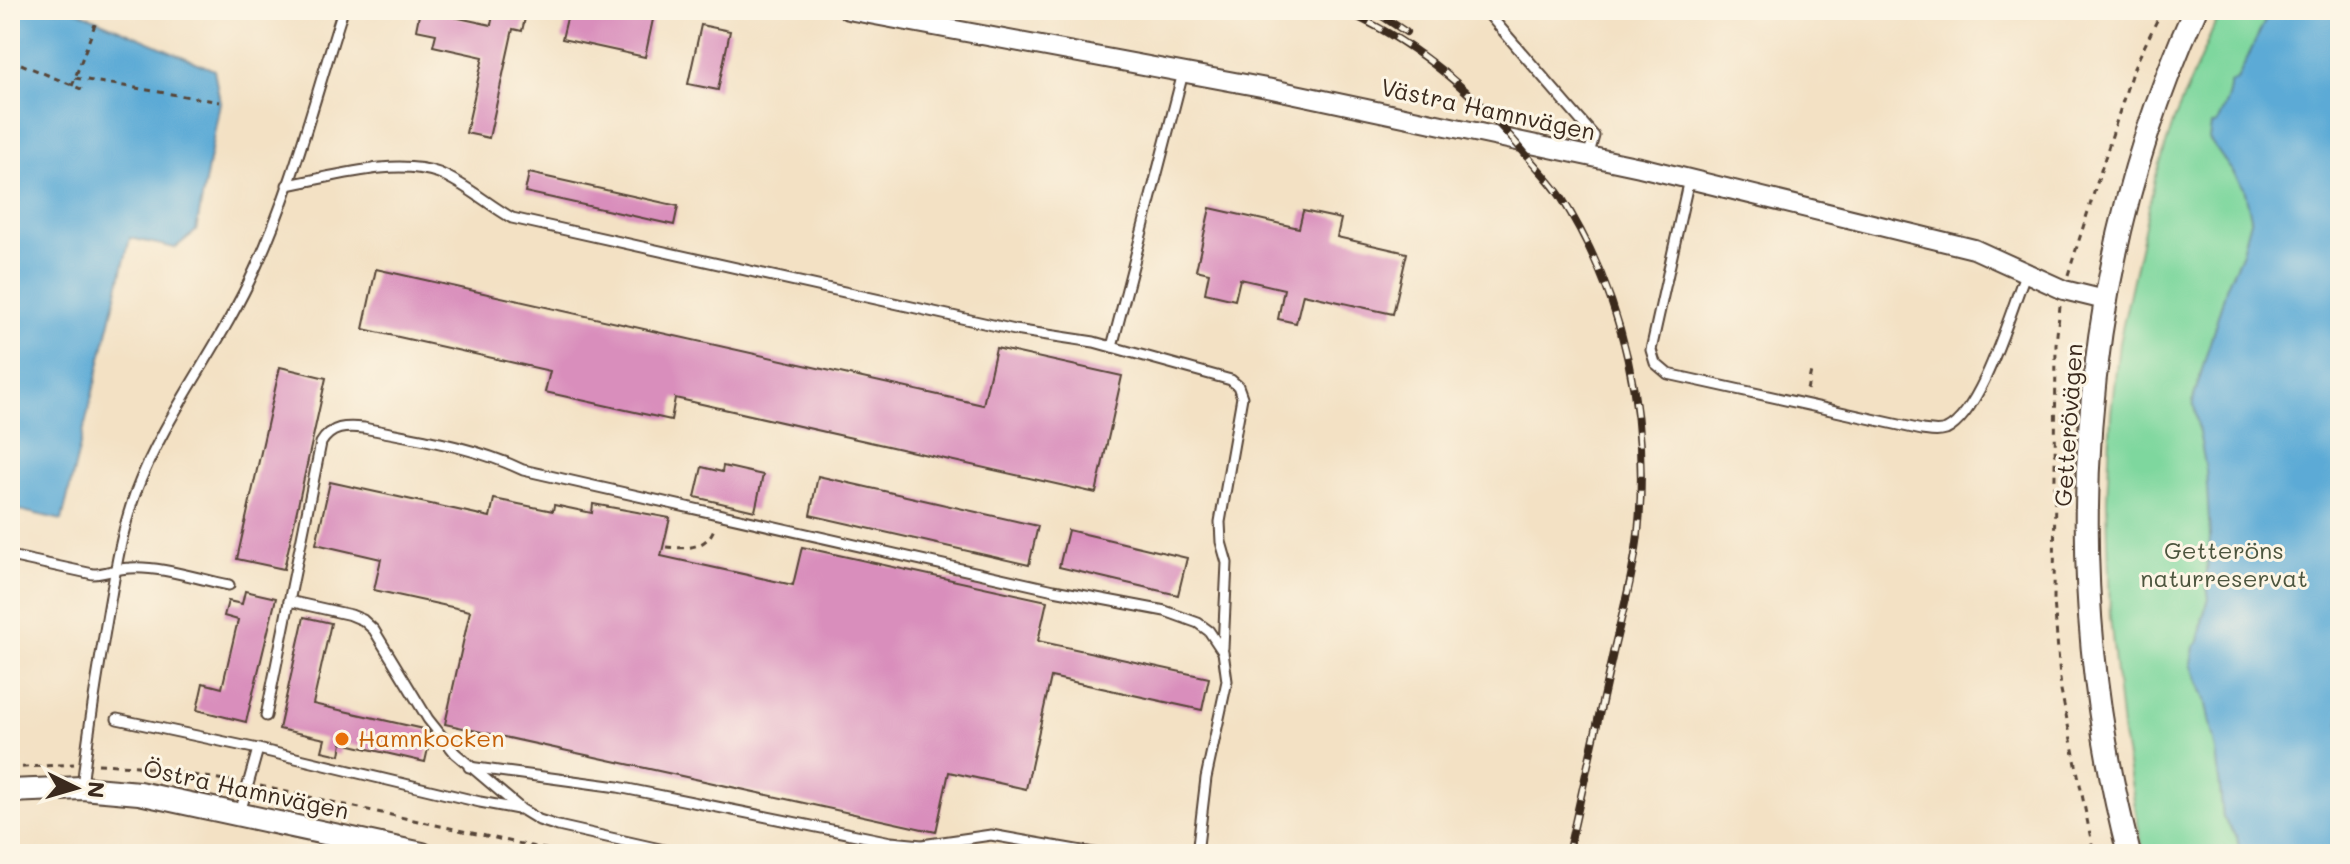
<svg xmlns="http://www.w3.org/2000/svg" width="2350" height="864" font-family="Mali,sans-serif">
<rect width="100%" height="100%" fill="#fcf5e5"/>
<filter id="ink" filterUnits="userSpaceOnUse"><feTurbulence type="fractalNoise" baseFrequency=".0125" numOctaves="2"/><feDisplacementMap in="SourceGraphic" scale="16" xChannelSelector="R" yChannelSelector="G"/><feConvolveMatrix kernelMatrix="1 2 1 2 8 2 1 2 1" color-interpolation-filters="sRGB"/></filter>
<filter id="wash" filterUnits="userSpaceOnUse"><feTurbulence type="fractalNoise" baseFrequency=".006" numOctaves="4" result="noise"/><feDisplacementMap in="SourceGraphic" scale="32" xChannelSelector="R" yChannelSelector="G"/><feGaussianBlur stdDeviation="1.8" result="paint"/><feColorMatrix in="noise" values="0 0 0 0 0 0 0 0 0 0 0 0 0 0 0 0 0 1.4 0 .05"/><feComposite in="paint" operator="in"/></filter>
<g filter="url(#wash)">
<rect width="100%" height="100%" fill="#f3e1c4"/>
<polygon fill="#7ed79e" stroke="#5c805e" stroke-width="2" points="2221,10 2340,10 2340,854 2143,854 2122,729 2110,617 2107,500 2111,413 2119,343 2155,179 2174,120"/>
<g fill="#5caad6" stroke="#4c6a7a" stroke-width="2">
<polygon points="10,10 75,10 214,70 220,102 196,231 175,248 130,238 62,520 10,508"/>
<path d="M2270 10H2340V854H2240L2237 837 2223 818 2216 751 2205 700 2191 664 2194 647 2199 641 2203 616 2209 599 2206 580 2210 538 2206 470 2193 400 2227 285 2241 255 2251 217 2244 188 2209 139 2211 125 2217 123C2222 111 2231 95 2230 83L2237 80Z"/>
</g>
<g id="blocks">
<g fill="#d98ebc">
<polygon points="420,10 456,10 454,17 491,25 494,10 526,14 522,31 513,29 489,138 466,133 483,57 433,46 436,34 416,30"/>
<polygon points="569,10 655,10 645,57 562,39"/>
<polygon points="701,25 730,31 718,90 688,84"/>
<polygon points="529,173 678,206 674,225 525,192"/>
<polygon points="1210,208 1299,228 1303,211 1341,219 1337,237 1407,253 1393,314 1303,294 1296,323 1278,319 1284,289 1240,279 1235,300 1205,293 1209,273 1196,270"/>
<polygon points="376,269 983,405 996,348 1122,376 1096,493 675,398 671,420 545,392 550,371 363,329"/>
<polygon points="280,367 326,378 284,569 237,559"/>
<polygon points="723,466 763,475 755,511 695,497 702,467 722,472"/>
<polygon points="818,476 1038,526 1029,565 810,515"/>
<polygon points="330,482 490,517 494,499 553,511 554,505 592,513 593,504 670,518 661,556 793,585 802,547 1047,601 1038,641 1209,678 1202,710 1051,677 1026,789 949,772 936,832 445,724 470,611 374,590 381,559 316,544"/>
<polygon points="1068,530 1187,558 1178,595 1059,567"/>
<polygon points="245,591 276,598 246,722 197,710 203,683 222,688 238,620 224,616 228,601 242,604"/>
<polygon points="304,617 331,623 313,704 427,730 431,735 425,762 342,743 340,755 322,751 325,739 279,729"/>
</g>
</g>
</g>
<g filter="url(#ink)">
<use href="#blocks" fill-opacity="0" stroke="#574537" stroke-width="2"/>
<g fill="none" stroke-linecap="round" stroke-linejoin="round">
<defs>
<g id="service">
<polyline points="1485,10 1594,136 1588,157"/>
<path d="M1689 179 1651 350 1655 363 1668 374 1922 430C1930 431 1938 433 1946 430 1982 413 2011 309 2026 272"/>
<path d="M287 185C333 177 395 157 439 173 466 184 487 204 512 218L1015 330 1094 342 1231 380 1238 386 1242 397 1220 522 1221 542 1227 563 1223 648"/>
<polyline points="1112,347 1183,73"/>
<path d="M10 556 93 574C106 574 117 568 130 568 162 566 197 579 229 585"/>
<polyline points="289,601 351,615 363,620 374,630 428,719 455,753 521,809 539,820 558,826 682,854"/>
<path d="M266 716 321 443C331 426 346 426 364 428 418 439 473 446 523 470L1054 590 1165 611 1198 623 1209 631 1223 652 1227 681 1206 778 1197 854"/>
<polyline points="117,719 258,749"/>
<polyline points="469,767 618,787 891,842 922,845 991,835 1099,854"/>
<path d="M82 788C88 729 98 671 108 613 115 573 121 533 135 494 165 414 220 347 255 269 293 187 315 96 343 10"/>
<polyline points="240,813 258,749 480,802 518,809"/>
</g>
<polyline id="minor" points="848,10 1272,89 1640,167 1974,249 2064,290 2105,300"/>
<g id="tertiary">
<polyline points="10,791 82,788 139,793 422,854"/>
<path d="M2129 854C2057 575 2076 273 2195 10"/>
</g>
</defs>
<use href="#service" stroke="#574537" stroke-width="13"/>
<use href="#minor" stroke="#574537" stroke-width="22"/>
<use href="#tertiary" stroke="#574537" stroke-width="26"/>
<g stroke="#574537" stroke-width="3" stroke-dasharray="6 6" stroke-linecap="butt">
<polyline points="21,64 86,91"/>
<polyline points="75,78 220,102"/>
<polyline points="72,86 97,19"/>
<polyline points="2068,275 2132,72 2162,10"/>
<polyline points="2060,306 2056,344 2054,600 2061,690 2094,854"/>
<polyline points="1807,390 1811,371"/>
<path d="M666 547C687 549 708 549 715 526"/>
<polyline points="98,764 137,766 237,782"/>
<polyline points="10,768 74,764"/>
<polyline points="260,786 567,854"/>
</g>
<use href="#service" stroke="#fff" stroke-width="9"/>
<use href="#minor" stroke="#fff" stroke-width="18"/>
<use href="#tertiary" stroke="#fff" stroke-width="22"/>
<defs>
<g id="rail">
<path d="M1342 10C1414 40 1472 91 1522 150 1535 166 1550 180 1561 197 1624 296 1650 417 1638 534 1634 573 1622 614 1613 653 1598 720 1583 787 1568 854"/>
<polyline points="1373,10 1406,32"/>
</g>
</defs>
<use href="#rail" stroke="#3b2a1e" stroke-width="8"/>
<use href="#rail" stroke="#fcf5e5" stroke-width="5" stroke-dasharray="15" stroke-linecap="butt"/>
</g>
</g>
<circle fill="#e8710a" stroke="#fcf5e5" stroke-width="3" cx="342" cy="739" r="8"/>
<g text-anchor="middle" stroke-width="6" stroke-linejoin="round" paint-order="stroke">
<g font-size="24" fill="#3b2a1e" stroke="#fcf5e5">
<text transform="translate(1488 110) rotate(12)" y="8">Västra Hamnvägen</text>
<text transform="translate(2069 425) rotate(-86)" y="8">Getterövägen</text>
<text transform="translate(246 790) rotate(12)" y="8">Östra Hamnvägen</text>
</g>
<g font-size="24" fill="#4c553e" stroke="#fcf5e5">
<text x="2224" y="559">Getteröns<tspan x="2224" dy="28">naturreservat</tspan></text>
</g>
<g font-size="24" fill="#c56008" stroke="#fcf5e5" text-anchor="start">
<text x="358" y="747">Hamnkocken</text>
</g>
</g>
<rect width="2350" height="864" fill="none" stroke="#fcf5e5" stroke-width="40"/>
<g transform="translate(76 788) rotate(95)" stroke="#fcf5e5" stroke-width="6" paint-order="stroke">
<path d="M0-6L14 30L0 20L-14 30Z" fill="#3b2a1e"/>
<text y="-12" font-size="22" font-weight="bold" text-anchor="middle" fill="#3b2a1e">N</text>
</g>
</svg>
